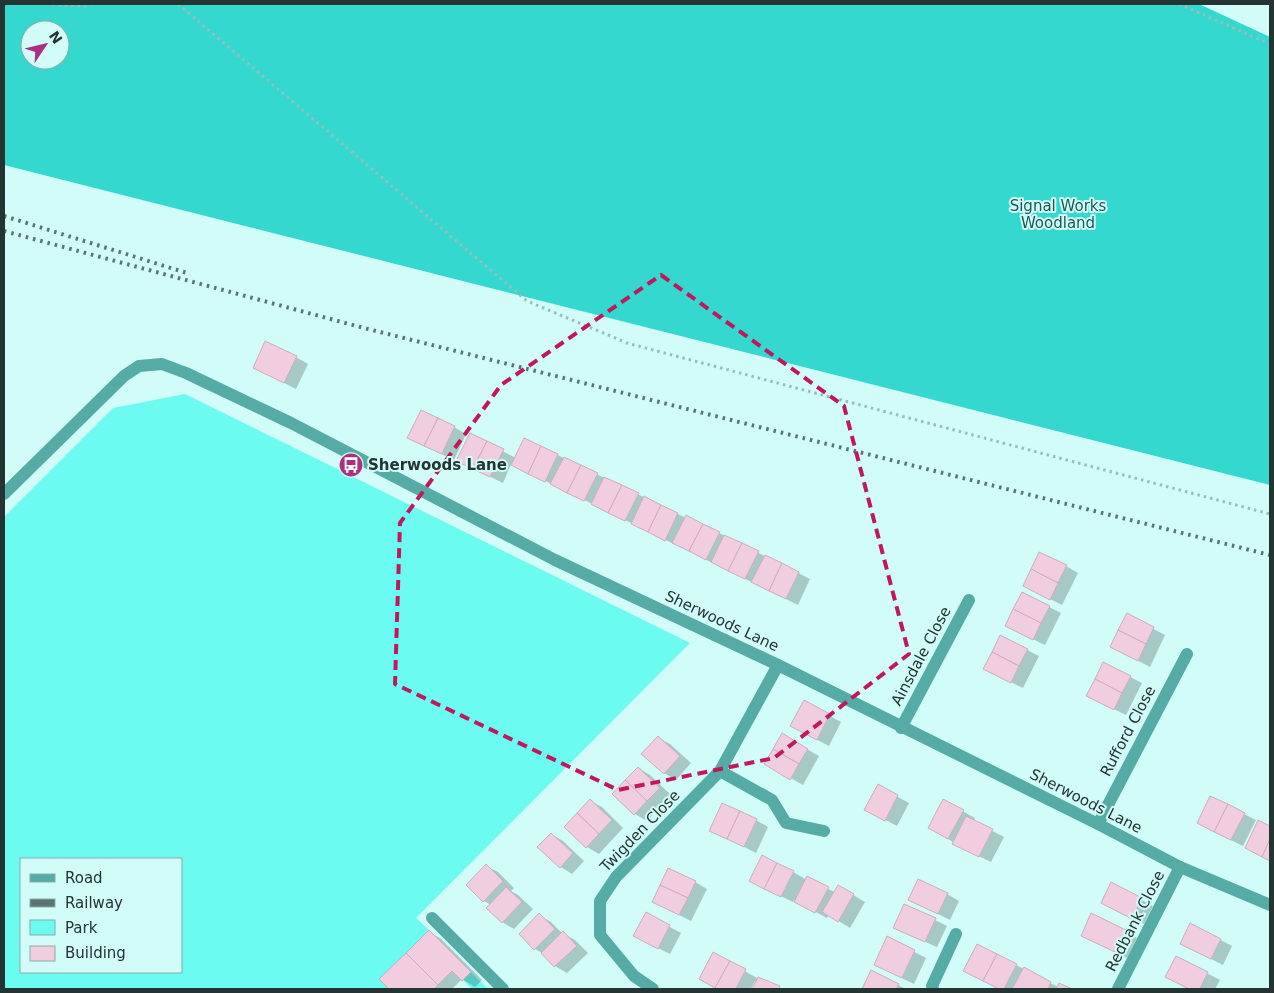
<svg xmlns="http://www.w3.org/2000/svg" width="1274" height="993" font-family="'DejaVu Sans',sans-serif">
<rect width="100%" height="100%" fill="#d1fcf7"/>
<g fill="#6bfbf1" fill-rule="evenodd">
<path d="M185 394 690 643 416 918 429 930 380 979 389 989H4V517L113 408ZM21 859H181V972H21Z"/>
<polygon points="471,972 488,989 472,989 463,980"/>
</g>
<path fill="#34d8cf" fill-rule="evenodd" d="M4 4H1199L1270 37V485L4 165ZM30 30H60V60H30Z"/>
<g fill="#0003">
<polygon points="296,357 308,364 296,389 255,368"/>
<polygon points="454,427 466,434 454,460 420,444"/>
<polygon points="470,435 516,458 525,439 686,518 719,533 810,579 798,605 511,464 503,483 470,467"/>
<polygon points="1066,566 1078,573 1062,605 1036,592"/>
<polygon points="1049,607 1061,613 1045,645 1018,632"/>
<polygon points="1127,615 1165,635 1150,667 1112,647"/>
<polygon points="1027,650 1039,656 1023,688 996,675"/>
<polygon points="1130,677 1142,683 1126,715 1100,702"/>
<polygon points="804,702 841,722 829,746 804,733"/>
<polygon points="782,735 819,756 803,785 765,764"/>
<polygon points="658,738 670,744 691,763 676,780 664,773"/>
<polygon points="638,768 650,775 671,795 647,821 635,814 614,794"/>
<polygon points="878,786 909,803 897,826 878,816"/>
<polygon points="590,801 602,807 623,828 599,854 587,847 566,827"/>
<polygon points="944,801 975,818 973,821 1004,837 991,862 966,850 930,828"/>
<polygon points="1244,814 1256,820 1243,846 1210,830"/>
<polygon points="756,820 768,827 756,853 711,830"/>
<polygon points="551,834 563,841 584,861 572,874 561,867"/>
<polygon points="486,866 498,872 514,888 511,891 518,895 533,909 514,929 502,922 491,905 484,901"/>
<polygon points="793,872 807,880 835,892 838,886 865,902 850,928 829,915 827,918 794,900 793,902 762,887"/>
<polygon points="695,882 707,889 691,921 665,908"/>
<polygon points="1112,884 1153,906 1144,924 1114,909"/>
<polygon points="947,894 959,901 950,920 910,900"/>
<polygon points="905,905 947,926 937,947 907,934"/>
<polygon points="646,914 681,933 670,954 646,942"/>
<polygon points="539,915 551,922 562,933 575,940 588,953 567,973 555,966 542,953 535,949"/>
<polygon points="1190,924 1232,946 1223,965 1193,950"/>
<polygon points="1125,931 1137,938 1127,958 1094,942"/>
<polygon points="429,932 440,938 482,980 475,987 462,979 452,989 391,989 381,979"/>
<polygon points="888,938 926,958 914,984 887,971"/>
<polygon points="714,954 757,978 783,989 754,989 757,982 755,981 751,989 720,989 701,979"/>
<polygon points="1176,957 1220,980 1215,989 1190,989 1178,983"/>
<polygon points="1016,965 1058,987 1060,985 1069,989 1000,989 977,977"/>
<polygon points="871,972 898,985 906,989 863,989"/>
</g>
<g fill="#f0cee0" stroke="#ceadbe">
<polygon points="265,341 297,356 284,383 253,368"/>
<polygon points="421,410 438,418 424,446 407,438"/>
<polygon points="438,418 455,426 442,454 424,446"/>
<polygon points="470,433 487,441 473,469 456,461"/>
<polygon points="524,438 541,446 528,474 511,465"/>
<polygon points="487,441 504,449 490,477 473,469"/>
<polygon points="541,446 558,454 545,482 528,474"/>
<polygon points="564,457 581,465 567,493 550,484"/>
<polygon points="581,465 598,473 584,501 567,493"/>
<polygon points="604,477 622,485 608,513 591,504"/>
<polygon points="622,485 639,493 625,521 608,513"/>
<polygon points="644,496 661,505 648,532 631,524"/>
<polygon points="661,505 678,513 665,541 648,532"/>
<polygon points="686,515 703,524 689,551 672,543"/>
<polygon points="703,524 720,532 706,560 689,551"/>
<polygon points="724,535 742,543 728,571 711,562"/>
<polygon points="742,543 759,551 745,579 728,571"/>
<polygon points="1039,552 1067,565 1058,583 1031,569"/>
<polygon points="765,555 782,563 769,591 751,582"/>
<polygon points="782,563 799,572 786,599 769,591"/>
<polygon points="1031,569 1058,583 1050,600 1023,586"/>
<polygon points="1022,592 1050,606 1041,623 1013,609"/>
<polygon points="1013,609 1041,623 1033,640 1005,626"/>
<polygon points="1127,613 1154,627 1146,644 1118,630"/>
<polygon points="1118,630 1146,644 1138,661 1110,647"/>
<polygon points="1000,635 1028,649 1019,666 992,652"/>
<polygon points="992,652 1019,666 1011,683 983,669"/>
<polygon points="1103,662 1131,676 1122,693 1095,679"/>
<polygon points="1095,679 1122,693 1114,710 1086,696"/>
<polygon points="804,700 830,714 817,740 790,726"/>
<polygon points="782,733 808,749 799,764 773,749"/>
<polygon points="658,736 680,756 664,774 641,754"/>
<polygon points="773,749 799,764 790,780 764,764"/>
<polygon points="638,767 660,788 647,801 625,780"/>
<polygon points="625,780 647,801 634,815 612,794"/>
<polygon points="878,784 898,795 885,821 864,810"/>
<polygon points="1210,796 1228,804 1214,832 1197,823"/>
<polygon points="590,799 612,820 599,834 577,813"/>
<polygon points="943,799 964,810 948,839 928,828"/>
<polygon points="722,803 740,811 727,839 709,831"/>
<polygon points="1228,804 1245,813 1231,840 1214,832"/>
<polygon points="740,811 757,819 744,847 727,839"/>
<polygon points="577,813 599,834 586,848 564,827"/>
<polygon points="966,816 993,829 979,857 952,844"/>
<polygon points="1258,820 1270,826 1270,839 1262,857 1245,848"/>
<polygon points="551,833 573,853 560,868 537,847"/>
<polygon points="1270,839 1270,861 1262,857"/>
<polygon points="762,855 777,863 764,889 749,881"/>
<polygon points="777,863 794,871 781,897 764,889"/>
<polygon points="486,864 503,881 483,902 466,885"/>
<polygon points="668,868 696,881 688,898 660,885"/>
<polygon points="807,876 829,887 815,913 794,902"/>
<polygon points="918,879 948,893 938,914 908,900"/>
<polygon points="1111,882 1142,898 1132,919 1101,903"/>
<polygon points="660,885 688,898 679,915 652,902"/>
<polygon points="838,885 854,894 838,922 822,912"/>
<polygon points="506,887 522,902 502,923 486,908"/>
<polygon points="904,904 936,918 925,942 893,928"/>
<polygon points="646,912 670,925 658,949 633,936"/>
<polygon points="539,913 555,929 534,950 519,934"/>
<polygon points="1091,913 1126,930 1115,952 1081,936"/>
<polygon points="1190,923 1221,939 1211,959 1180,944"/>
<polygon points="429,930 471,972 462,981 452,971 438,985 406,953"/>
<polygon points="563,931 577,946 554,967 541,953"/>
<polygon points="887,936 915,950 902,978 874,965"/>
<polygon points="977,944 997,954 983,981 963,971"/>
<polygon points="713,952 730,961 715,988 699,979"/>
<polygon points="406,953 438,985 434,989 389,989 379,979"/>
<polygon points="997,954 1017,964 1004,989 999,989 983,981"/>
<polygon points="1176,956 1208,972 1200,989 1189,989 1165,977"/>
<polygon points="730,961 746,969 736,989 718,989 715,988"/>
<polygon points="1024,967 1051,982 1048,989 1012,989"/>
<polygon points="871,970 899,984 896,989 862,989"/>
<polygon points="758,977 780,986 779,989 752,989"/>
<polygon points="1059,983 1072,989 1056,989"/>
</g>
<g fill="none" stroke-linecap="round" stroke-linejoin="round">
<g stroke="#9bbdb9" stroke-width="3" stroke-dasharray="2.5 4" stroke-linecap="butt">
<polyline points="52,4 54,5 88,6 92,4"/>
<polyline points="178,4 527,301 627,343 1270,514"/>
<polyline points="1179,4 1270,44"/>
</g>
<g stroke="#54aca5" stroke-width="12">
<polyline points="432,918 503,989"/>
<polyline points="933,989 932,986 956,934"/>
</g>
<g stroke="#54aca5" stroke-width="12">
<polyline points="4,494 124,376 139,366 162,364 186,373 291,423 555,560 778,665 1098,824 1180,867 1270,905"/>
<polyline points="901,728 969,600"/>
<polyline points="720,771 772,800 786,823 824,831"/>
<polyline points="1098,824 1187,654"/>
<polyline points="653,989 634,976 600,935 600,901 616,877 720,771 778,665"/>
<polyline points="1118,989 1180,867"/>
</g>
<g stroke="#5a7471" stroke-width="4" stroke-dasharray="2.5 5" stroke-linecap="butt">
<polyline points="4,216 187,273"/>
<polyline points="4,231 364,328 1270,555"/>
</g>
</g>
<path fill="none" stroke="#c2185b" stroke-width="4" stroke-dasharray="10 6" stroke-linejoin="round" d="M661 275 844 406 909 654 774 758 618 790 395 684 400 523 501 385Z"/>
<defs>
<symbol id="bus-disc" viewBox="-11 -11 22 22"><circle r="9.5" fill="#ac3081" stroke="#d1fcf7"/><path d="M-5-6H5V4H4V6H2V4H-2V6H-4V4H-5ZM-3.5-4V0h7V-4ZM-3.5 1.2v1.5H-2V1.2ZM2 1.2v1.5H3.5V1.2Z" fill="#fff"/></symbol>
</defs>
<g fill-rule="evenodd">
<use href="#bus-disc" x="337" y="451" width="28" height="28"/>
</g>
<g text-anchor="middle" stroke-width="4" stroke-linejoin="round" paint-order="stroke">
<g font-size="15" fill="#195955" stroke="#d1fcf7">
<text x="1058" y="211">Signal Works<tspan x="1058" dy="17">Woodland</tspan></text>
</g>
<g font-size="15" font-weight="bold" fill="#233432" stroke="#d1fcf7" text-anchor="start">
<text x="368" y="470">Sherwoods Lane</text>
</g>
<g font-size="15" fill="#233432" stroke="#d1fcf7">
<text transform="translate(722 621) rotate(25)" y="5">Sherwoods Lane</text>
<text transform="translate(921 656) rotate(-62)" y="5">Ainsdale Close</text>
<text transform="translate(1128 731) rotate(-62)" y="5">Rufford Close</text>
<text transform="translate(1086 801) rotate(27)" y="5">Sherwoods Lane</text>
<text transform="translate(640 831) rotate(-46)" y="5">Twigden Close</text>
<text transform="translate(1135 921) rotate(-63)" y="5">Redbank Close</text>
</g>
</g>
<rect width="1274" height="993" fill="none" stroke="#233432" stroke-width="10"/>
<rect x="20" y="858" width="162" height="115" fill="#d1fcf7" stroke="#8baca8"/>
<rect x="30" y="874" width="25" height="8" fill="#54aca5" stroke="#8baca8"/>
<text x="65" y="883" font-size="15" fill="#233432">Road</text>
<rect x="30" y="899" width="25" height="8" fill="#5a7471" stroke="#8baca8"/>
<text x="65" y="908" font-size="15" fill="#233432">Railway</text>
<rect x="30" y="920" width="25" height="15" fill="#6bfbf1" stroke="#8baca8"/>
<text x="65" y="933" font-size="15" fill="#233432">Park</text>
<rect x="30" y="946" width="25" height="15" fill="#f0cee0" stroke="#8baca8"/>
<text x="65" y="958" font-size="15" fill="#233432">Building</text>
<g transform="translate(45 45) rotate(55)"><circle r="24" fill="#d1fcf7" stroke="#8baca8"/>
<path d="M0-4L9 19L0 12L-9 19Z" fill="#ac3081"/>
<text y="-8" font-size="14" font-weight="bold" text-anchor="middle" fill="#233432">N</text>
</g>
</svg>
